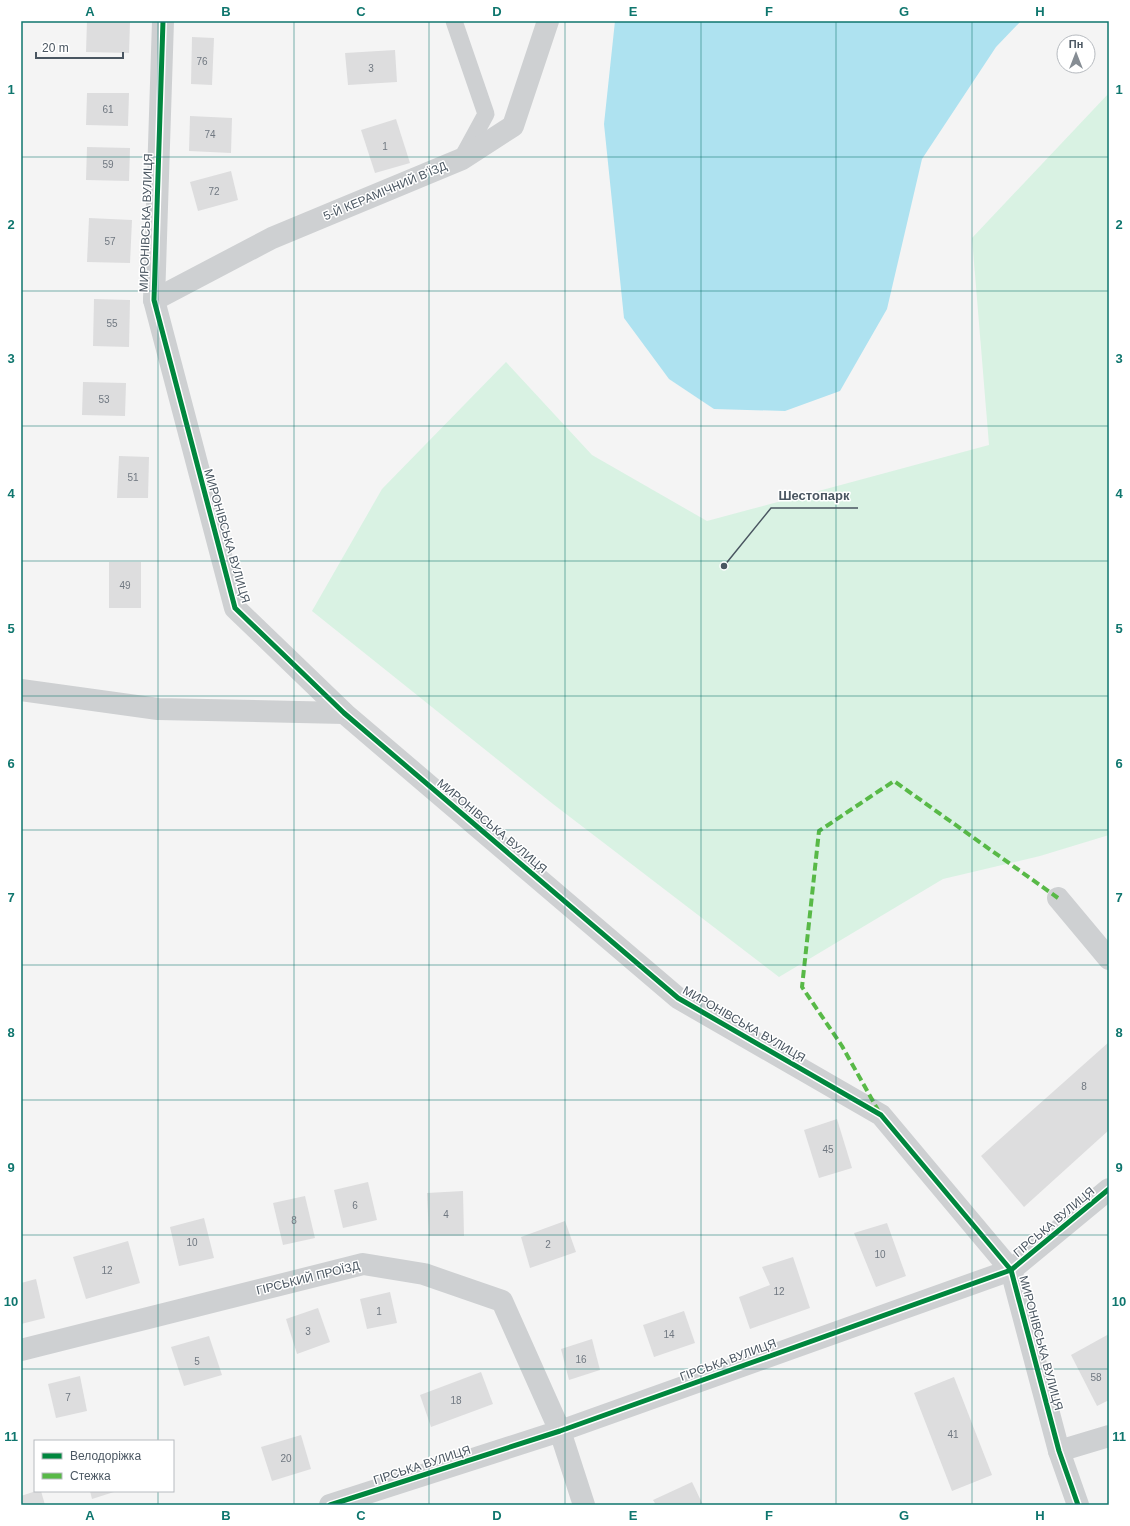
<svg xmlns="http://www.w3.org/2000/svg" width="1130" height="1526" font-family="Arial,sans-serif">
<rect width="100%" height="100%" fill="#f4f4f4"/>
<polygon fill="#d9f2e3" points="1109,93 1109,835 1040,856 943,879 779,977 553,804 312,611 382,489 506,362 592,455 707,521 989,445 972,238"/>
<polygon fill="#aee2f0" points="615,21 1021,21 996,47 922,159 887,309 840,391 785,411 714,409 669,379 624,318 604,124"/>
<g fill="#ddddde">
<polygon points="87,21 130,21 129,53 86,52"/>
<polygon points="192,37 214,38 212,85 191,84"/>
<polygon points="395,50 397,82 348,85 345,53"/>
<polygon points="87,93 129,93 128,126 86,125"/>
<polygon points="190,116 232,118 231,153 189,151"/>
<polygon points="396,119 410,163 375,173 361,130"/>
<polygon points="87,147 130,148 129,181 86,180"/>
<polygon points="231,171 238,200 198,211 190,182"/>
<polygon points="89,218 132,220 130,263 87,262"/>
<polygon points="94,299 130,300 129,347 93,346"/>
<polygon points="83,382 126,383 125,416 82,415"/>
<polygon points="119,456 149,457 148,498 117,498"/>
<rect x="109" y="562" width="32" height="46"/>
<polygon points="1109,1042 1109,1130 1024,1207 981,1156"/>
<polygon points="837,1119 852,1168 819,1178 804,1130"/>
<polygon points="368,1182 377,1220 343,1228 334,1190"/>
<polygon points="463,1191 464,1236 429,1236 427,1193"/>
<polygon points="305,1196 315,1238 283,1245 273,1203"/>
<polygon points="204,1218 214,1258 179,1266 170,1227"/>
<polygon points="565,1221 576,1252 530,1268 521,1237"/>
<polygon points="887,1223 906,1276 876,1287 854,1233"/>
<polygon points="128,1241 140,1283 86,1299 73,1257"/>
<polygon points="793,1257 810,1308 750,1329 739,1297 770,1285 762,1267"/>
<polygon points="36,1279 45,1318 21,1324 21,1283"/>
<polygon points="390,1292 397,1323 367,1329 360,1299"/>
<polygon points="318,1308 330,1342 297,1354 286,1319"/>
<polygon points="684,1311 695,1343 654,1357 643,1325"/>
<polygon points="1109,1334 1109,1400 1097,1406 1071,1355"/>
<polygon points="209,1336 222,1375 184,1386 171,1347"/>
<polygon points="592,1339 600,1370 569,1380 561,1349"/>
<polygon points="481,1372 493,1404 431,1427 420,1395"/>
<polygon points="80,1376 87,1411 56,1418 48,1384"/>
<polygon points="954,1377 992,1475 952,1491 914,1393"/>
<polygon points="301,1435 311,1469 272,1481 261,1447"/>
<polygon points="692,1482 703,1505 656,1505 653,1500"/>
<polygon points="36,1491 41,1491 45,1505 21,1505 21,1496"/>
<polygon points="90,1491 117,1491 92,1499"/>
</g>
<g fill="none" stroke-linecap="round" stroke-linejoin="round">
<polyline stroke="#ced0d2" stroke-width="17" points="454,21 486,114 462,158"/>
<g stroke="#ced0d2" stroke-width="22">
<polyline points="163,21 154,300 235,608 344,713 678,998 881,1115 1011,1270 1059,1451 1078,1505"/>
<polyline points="154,300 272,238 462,159 513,126 548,21"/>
<polyline points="21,690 158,709 344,713"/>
<polyline points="1058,898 1109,959"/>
<polyline points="21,1350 363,1264 424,1274 502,1301 560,1431 584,1505"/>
<polyline points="1059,1451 1109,1436"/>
<polyline points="330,1505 560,1431 1011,1270 1109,1189"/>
</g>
<polyline stroke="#58b947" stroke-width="4" stroke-dasharray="8 4" stroke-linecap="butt" points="879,1112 842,1046 802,987 819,831 894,781 1058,898"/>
<defs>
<g id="cycleway">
<polyline points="163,21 154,300 235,608 344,713 678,998 881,1115 1011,1270 1059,1451 1078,1505"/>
<polyline points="330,1505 560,1431 1011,1270 1109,1189"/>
</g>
</defs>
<use href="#cycleway" stroke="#fff" stroke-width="8"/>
<use href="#cycleway" stroke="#00873e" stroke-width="5"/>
</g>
<path fill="none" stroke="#0f766e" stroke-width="1" stroke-opacity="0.55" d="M158 21V1441M294 21V1505M429 21V1505M565 21V1505M701 21V1505M836 21V1505M972 21V1505M21 157H1109M21 291H1109M21 426H1109M21 561H1109M21 696H1109M21 830H1109M21 965H1109M21 1100H1109M21 1235H1109M21 1369H1109M158 1491V1505"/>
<g text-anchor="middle" stroke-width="3" stroke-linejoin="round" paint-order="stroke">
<g font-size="10" fill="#707881">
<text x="202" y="65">76</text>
<text x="371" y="72">3</text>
<text x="108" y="113">61</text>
<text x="210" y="138">74</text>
<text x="385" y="150">1</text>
<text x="108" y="168">59</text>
<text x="214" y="195">72</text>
<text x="110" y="245">57</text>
<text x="112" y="327">55</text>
<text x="104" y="403">53</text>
<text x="133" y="481">51</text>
<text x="125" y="589">49</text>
<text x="1084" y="1090">8</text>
<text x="828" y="1153">45</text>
<text x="355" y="1209">6</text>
<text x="446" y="1218">4</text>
<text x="294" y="1224">8</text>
<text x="192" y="1246">10</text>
<text x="548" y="1248">2</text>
<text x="880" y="1258">10</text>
<text x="107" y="1274">12</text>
<text x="779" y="1295">12</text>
<text x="379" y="1315">1</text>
<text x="308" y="1335">3</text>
<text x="669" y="1338">14</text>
<text x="581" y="1363">16</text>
<text x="197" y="1365">5</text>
<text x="1096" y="1381">58</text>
<text x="68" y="1401">7</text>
<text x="456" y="1404">18</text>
<text x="953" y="1438">41</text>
<text x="286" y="1462">20</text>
</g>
<g font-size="12" fill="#4a5661" stroke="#fff">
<text transform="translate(385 191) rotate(-23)" y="4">5-Й КЕРАМІЧНИЙ В’ЇЗД</text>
<text transform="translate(146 223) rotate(-88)" y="4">МИРОНІВСЬКА ВУЛИЦЯ</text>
<text transform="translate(227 536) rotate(74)" y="4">МИРОНІВСЬКА ВУЛИЦЯ</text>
<text transform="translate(492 826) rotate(40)" y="4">МИРОНІВСЬКА ВУЛИЦЯ</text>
<text transform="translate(744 1024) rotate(30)" y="4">МИРОНІВСЬКА ВУЛИЦЯ</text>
<text transform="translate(1054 1222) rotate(-40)" y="4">ГІРСЬКА ВУЛИЦЯ</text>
<text transform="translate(308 1278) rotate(-14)" y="4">ГІРСЬКИЙ ПРОЇЗД</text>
<text transform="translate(1041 1343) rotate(75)" y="4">МИРОНІВСЬКА ВУЛИЦЯ</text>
<text transform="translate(728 1360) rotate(-20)" y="4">ГІРСЬКА ВУЛИЦЯ</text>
<text transform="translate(422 1465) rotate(-18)" y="4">ГІРСЬКА ВУЛИЦЯ</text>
</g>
</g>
<path fill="none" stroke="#4a5661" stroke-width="1.5" d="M724 566L771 508H858"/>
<circle fill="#4a5661" stroke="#fff" stroke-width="1.5" cx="724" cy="566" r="4"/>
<g font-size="13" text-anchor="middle" font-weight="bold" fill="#4a5661" stroke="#fff" stroke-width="3" stroke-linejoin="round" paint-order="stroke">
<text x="814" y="500">Шестопарк</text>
</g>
<rect width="1130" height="1526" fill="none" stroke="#ffffff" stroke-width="44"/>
<rect x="34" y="1440" width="140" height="52" fill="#ffffff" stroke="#b7bbc0"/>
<rect x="42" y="1453" width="20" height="6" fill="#00873e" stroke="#b7bbc0"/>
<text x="70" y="1460" font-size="12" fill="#4a5661">Велодоріжка</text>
<rect x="42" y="1473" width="20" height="6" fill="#58b947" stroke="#b7bbc0"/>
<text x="70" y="1480" font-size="12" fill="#4a5661">Стежка</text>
<g transform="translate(1076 54)"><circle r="19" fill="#ffffff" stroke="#b7bbc0"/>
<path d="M0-3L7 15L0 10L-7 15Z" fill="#868d94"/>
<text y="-6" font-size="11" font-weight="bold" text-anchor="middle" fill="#4a5661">Пн</text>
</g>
<path d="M36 52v6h87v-6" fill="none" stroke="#4a5661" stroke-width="2"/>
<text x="42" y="52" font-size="12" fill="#4a5661" stroke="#ffffff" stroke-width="3" paint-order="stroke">20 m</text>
<rect x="22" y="22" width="1086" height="1482" fill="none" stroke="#0f766e" stroke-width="1.5"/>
<g font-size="13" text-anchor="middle" font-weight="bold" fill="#0f766e">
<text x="90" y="16">A</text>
<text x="226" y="16">B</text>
<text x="361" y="16">C</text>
<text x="497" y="16">D</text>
<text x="633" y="16">E</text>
<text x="769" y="16">F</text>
<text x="904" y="16">G</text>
<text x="1040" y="16">H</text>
<text x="11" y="94">1</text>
<text x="1119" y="94">1</text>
<text x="11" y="229">2</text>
<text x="1119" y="229">2</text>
<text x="11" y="363">3</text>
<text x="1119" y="363">3</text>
<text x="11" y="498">4</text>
<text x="1119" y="498">4</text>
<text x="11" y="633">5</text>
<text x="1119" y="633">5</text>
<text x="11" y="768">6</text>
<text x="1119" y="768">6</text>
<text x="11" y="902">7</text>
<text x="1119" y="902">7</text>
<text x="11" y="1037">8</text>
<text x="1119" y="1037">8</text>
<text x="11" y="1172">9</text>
<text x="1119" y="1172">9</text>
<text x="11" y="1306">10</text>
<text x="1119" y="1306">10</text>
<text x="11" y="1441">11</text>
<text x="1119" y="1441">11</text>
<text x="90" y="1520">A</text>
<text x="226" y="1520">B</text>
<text x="361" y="1520">C</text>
<text x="497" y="1520">D</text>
<text x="633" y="1520">E</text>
<text x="769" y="1520">F</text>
<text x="904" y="1520">G</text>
<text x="1040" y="1520">H</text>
</g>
</svg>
